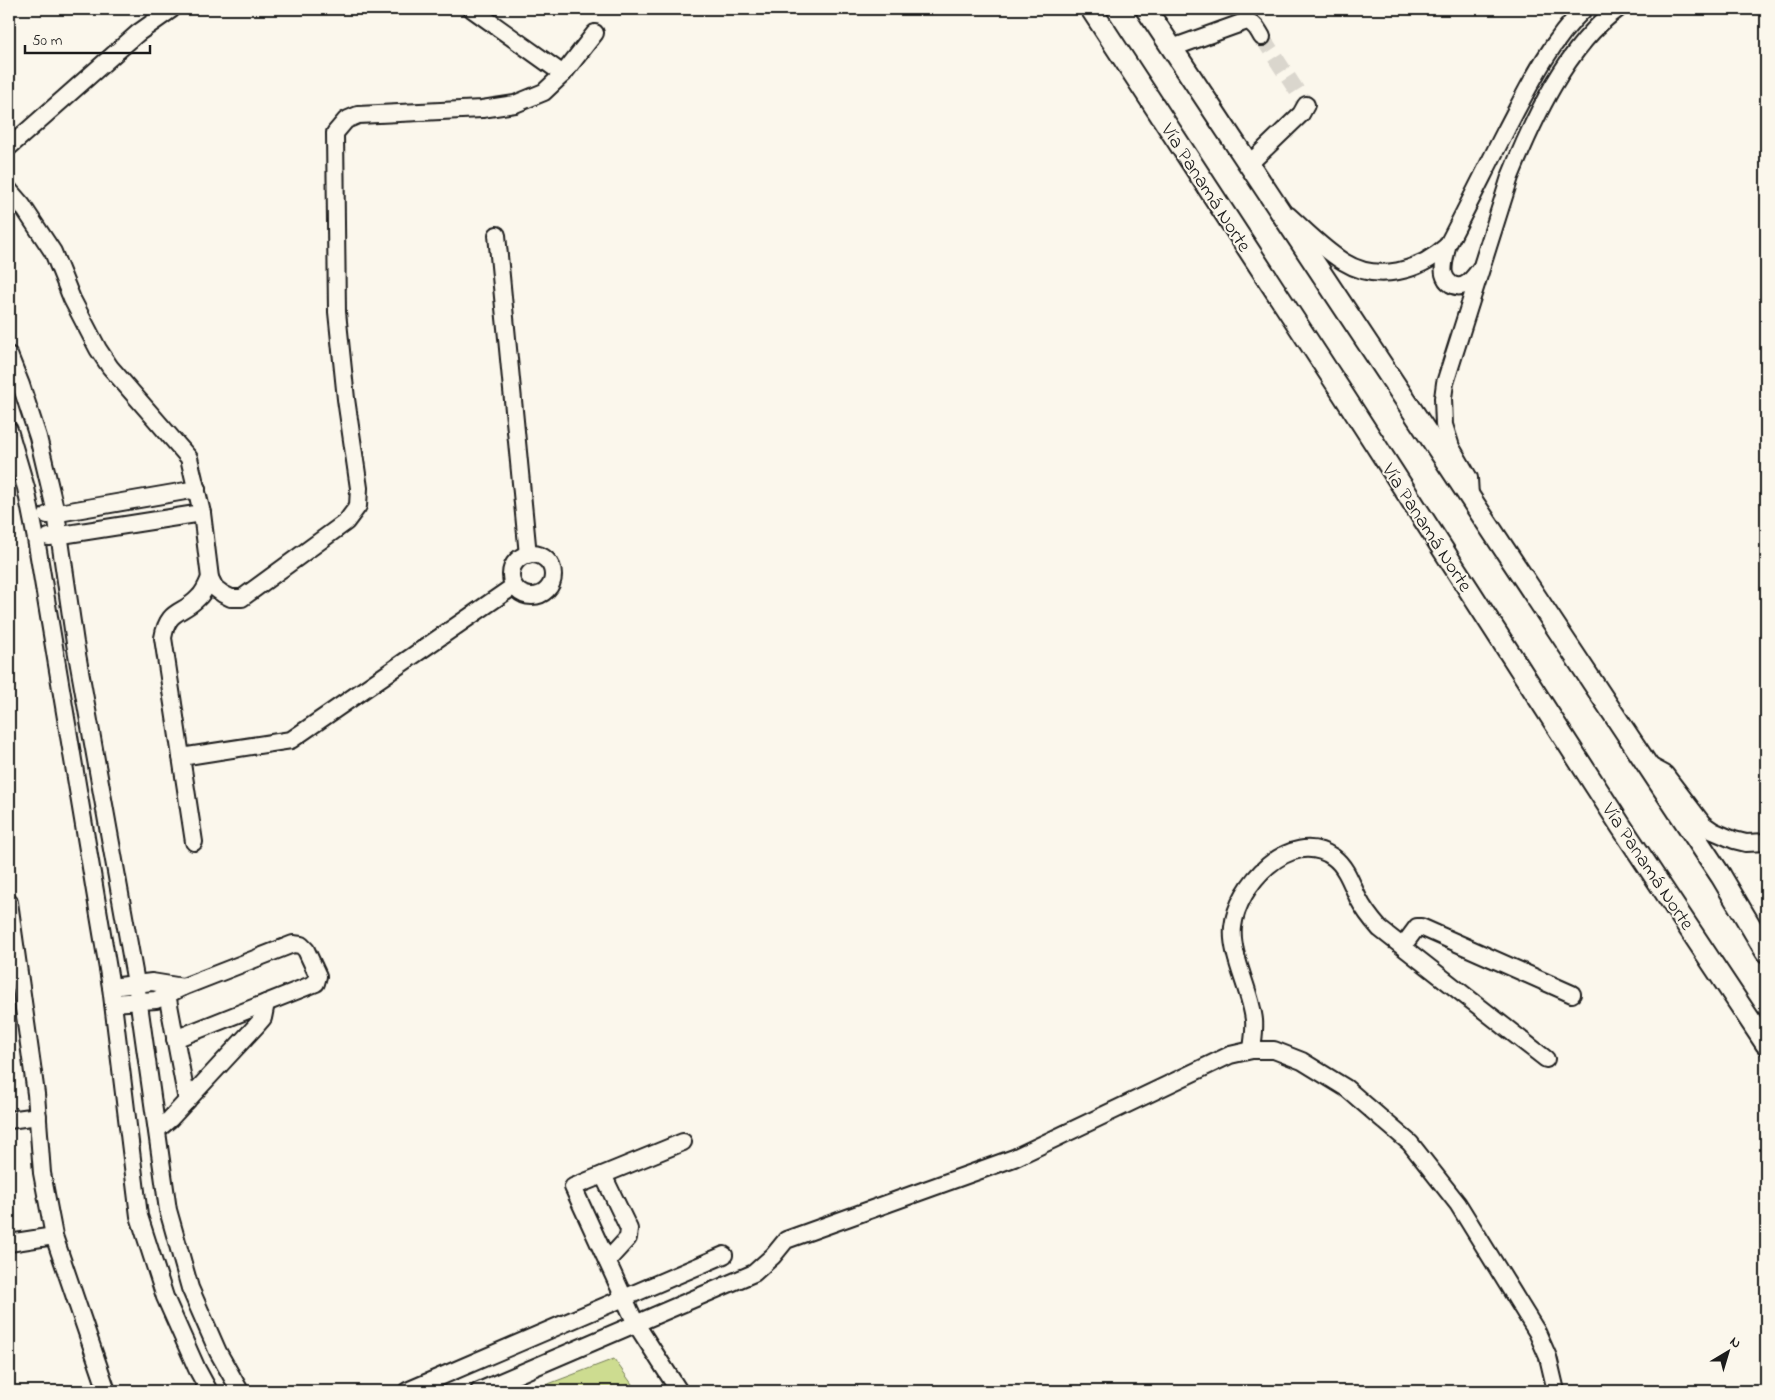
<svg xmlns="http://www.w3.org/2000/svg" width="1775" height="1400" font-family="'Indie Flower',sans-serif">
<rect width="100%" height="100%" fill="#fbf7ec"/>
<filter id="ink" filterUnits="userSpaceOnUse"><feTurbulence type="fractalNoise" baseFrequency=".02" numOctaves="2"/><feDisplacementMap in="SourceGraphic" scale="10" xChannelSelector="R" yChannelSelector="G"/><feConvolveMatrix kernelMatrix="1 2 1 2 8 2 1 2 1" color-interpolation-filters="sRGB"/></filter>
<g filter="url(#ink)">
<polygon fill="#cddc90" stroke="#747c56" points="614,1359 637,1391 530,1391"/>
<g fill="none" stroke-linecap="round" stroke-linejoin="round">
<polyline stroke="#dad6cd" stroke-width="16" stroke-dasharray="16 8" stroke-linecap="butt" points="1262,37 1306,105"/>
<defs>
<g id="minor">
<polyline points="472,9 563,74"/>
<path d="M1172 48 1247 21C1255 24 1258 30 1262 37"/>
<polyline points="9,147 138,33 172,9"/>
<polyline points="1249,164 1301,114 1306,105"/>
<polyline points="9,190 22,205 53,252 72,299 98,349 110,367 189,458 202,513 210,578 215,588 223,594 231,598 242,598 346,522 358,506 359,488 346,399 337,312 335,133 346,120 358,115 482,109 515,104 544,92 563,74 595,33"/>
<path d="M1288 215C1306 231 1324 250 1344 262 1378 283 1419 271 1447 246 1467 208 1486 169 1506 130 1528 88 1549 43 1584 9"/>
<polyline points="497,235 528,555"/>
<path d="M1447 246C1446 255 1442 266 1444 274 1445 278 1448 282 1451 284 1464 292 1473 278 1480 269"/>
<polyline points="9,355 21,385 38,437 56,513 75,643 136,983 168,1210 190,1288 218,1352 240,1391"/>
<polyline points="9,430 26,488 36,539 111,987 139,1216 165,1297 197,1369 209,1391"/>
<path d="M1470 496 1469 478 1451 447 1444 425 1443 398 1445 383 1510 177C1533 120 1567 45 1618 9"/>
<polyline points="47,515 197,489"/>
<polyline points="49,537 202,513"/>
<circle cx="532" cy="575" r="21"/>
<polyline points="181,757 291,740 514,586"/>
<polyline points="1652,767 1665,774 1703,824 1713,831 1734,840 1746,843 1766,842"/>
<path d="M194 842 163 638C168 608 182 615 198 598 204 593 207 585 210 578"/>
<polyline points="9,902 36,1094 42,1173 54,1236 107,1391"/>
<polyline points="1403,946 1417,927 1421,927 1572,994"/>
<polyline points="111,987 152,982 183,987"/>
<polyline points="167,994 187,1101"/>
<polyline points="113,1003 156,1000 183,987 293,944 301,945 306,950 318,976 316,983 175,1039"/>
<path d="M1252 1050C1253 1040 1255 1030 1254 1020 1251 991 1230 955 1233 927 1237 886 1290 827 1333 857 1346 866 1352 885 1358 898 1364 910 1372 920 1380 929L1546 1059"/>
<polyline points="9,1120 38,1116"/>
<polyline points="157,1130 170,1119 257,1025 263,1018 266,1003"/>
<polyline points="603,1175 629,1229 628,1238 607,1261"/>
<polyline points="9,1243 54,1236"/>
<polyline points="407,1391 724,1255"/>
<polyline points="479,1391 754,1273 773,1256 786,1240 1014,1158 1230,1055 1252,1050 1274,1050 1302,1061 1346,1088 1410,1143 1458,1204 1537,1332 1548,1357 1556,1391"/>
<polyline points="679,1391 636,1324 573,1187 683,1142"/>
</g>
<g id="major">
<polyline points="1091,9 1339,388 1621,826 1766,1044"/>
<polyline points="1146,9 1721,876 1766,952"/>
</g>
</defs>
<use href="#minor" stroke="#1c1c1c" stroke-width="20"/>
<use href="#major" stroke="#1c1c1c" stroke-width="24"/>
<use href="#minor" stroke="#fbf7ec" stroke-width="16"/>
<use href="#major" stroke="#fbf7ec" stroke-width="20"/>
</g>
</g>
<g text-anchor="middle" stroke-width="4" stroke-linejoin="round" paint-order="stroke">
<g font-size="20" fill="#1c1c1c" stroke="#fbf7ec">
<text transform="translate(1207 187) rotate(57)" y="7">Vía Panamá Norte</text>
<text transform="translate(1428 527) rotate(57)" y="7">Vía Panamá Norte</text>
<text transform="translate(1649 866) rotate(56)" y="7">Vía Panamá Norte</text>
</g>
</g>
<rect width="1775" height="1400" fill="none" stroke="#fbf7ec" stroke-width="30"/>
<rect x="15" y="15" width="1745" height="1370" fill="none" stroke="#1c1c1c" stroke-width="2" filter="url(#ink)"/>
<g transform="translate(1728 1352) rotate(38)" stroke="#fbf7ec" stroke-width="4" paint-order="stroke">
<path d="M0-4L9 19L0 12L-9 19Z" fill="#1c1c1c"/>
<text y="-8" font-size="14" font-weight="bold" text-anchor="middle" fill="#1c1c1c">N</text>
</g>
<path d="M25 45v8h125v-8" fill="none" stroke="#1c1c1c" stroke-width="2.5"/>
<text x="32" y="45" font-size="15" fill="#1c1c1c" stroke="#fbf7ec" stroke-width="4" paint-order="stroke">50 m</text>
</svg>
